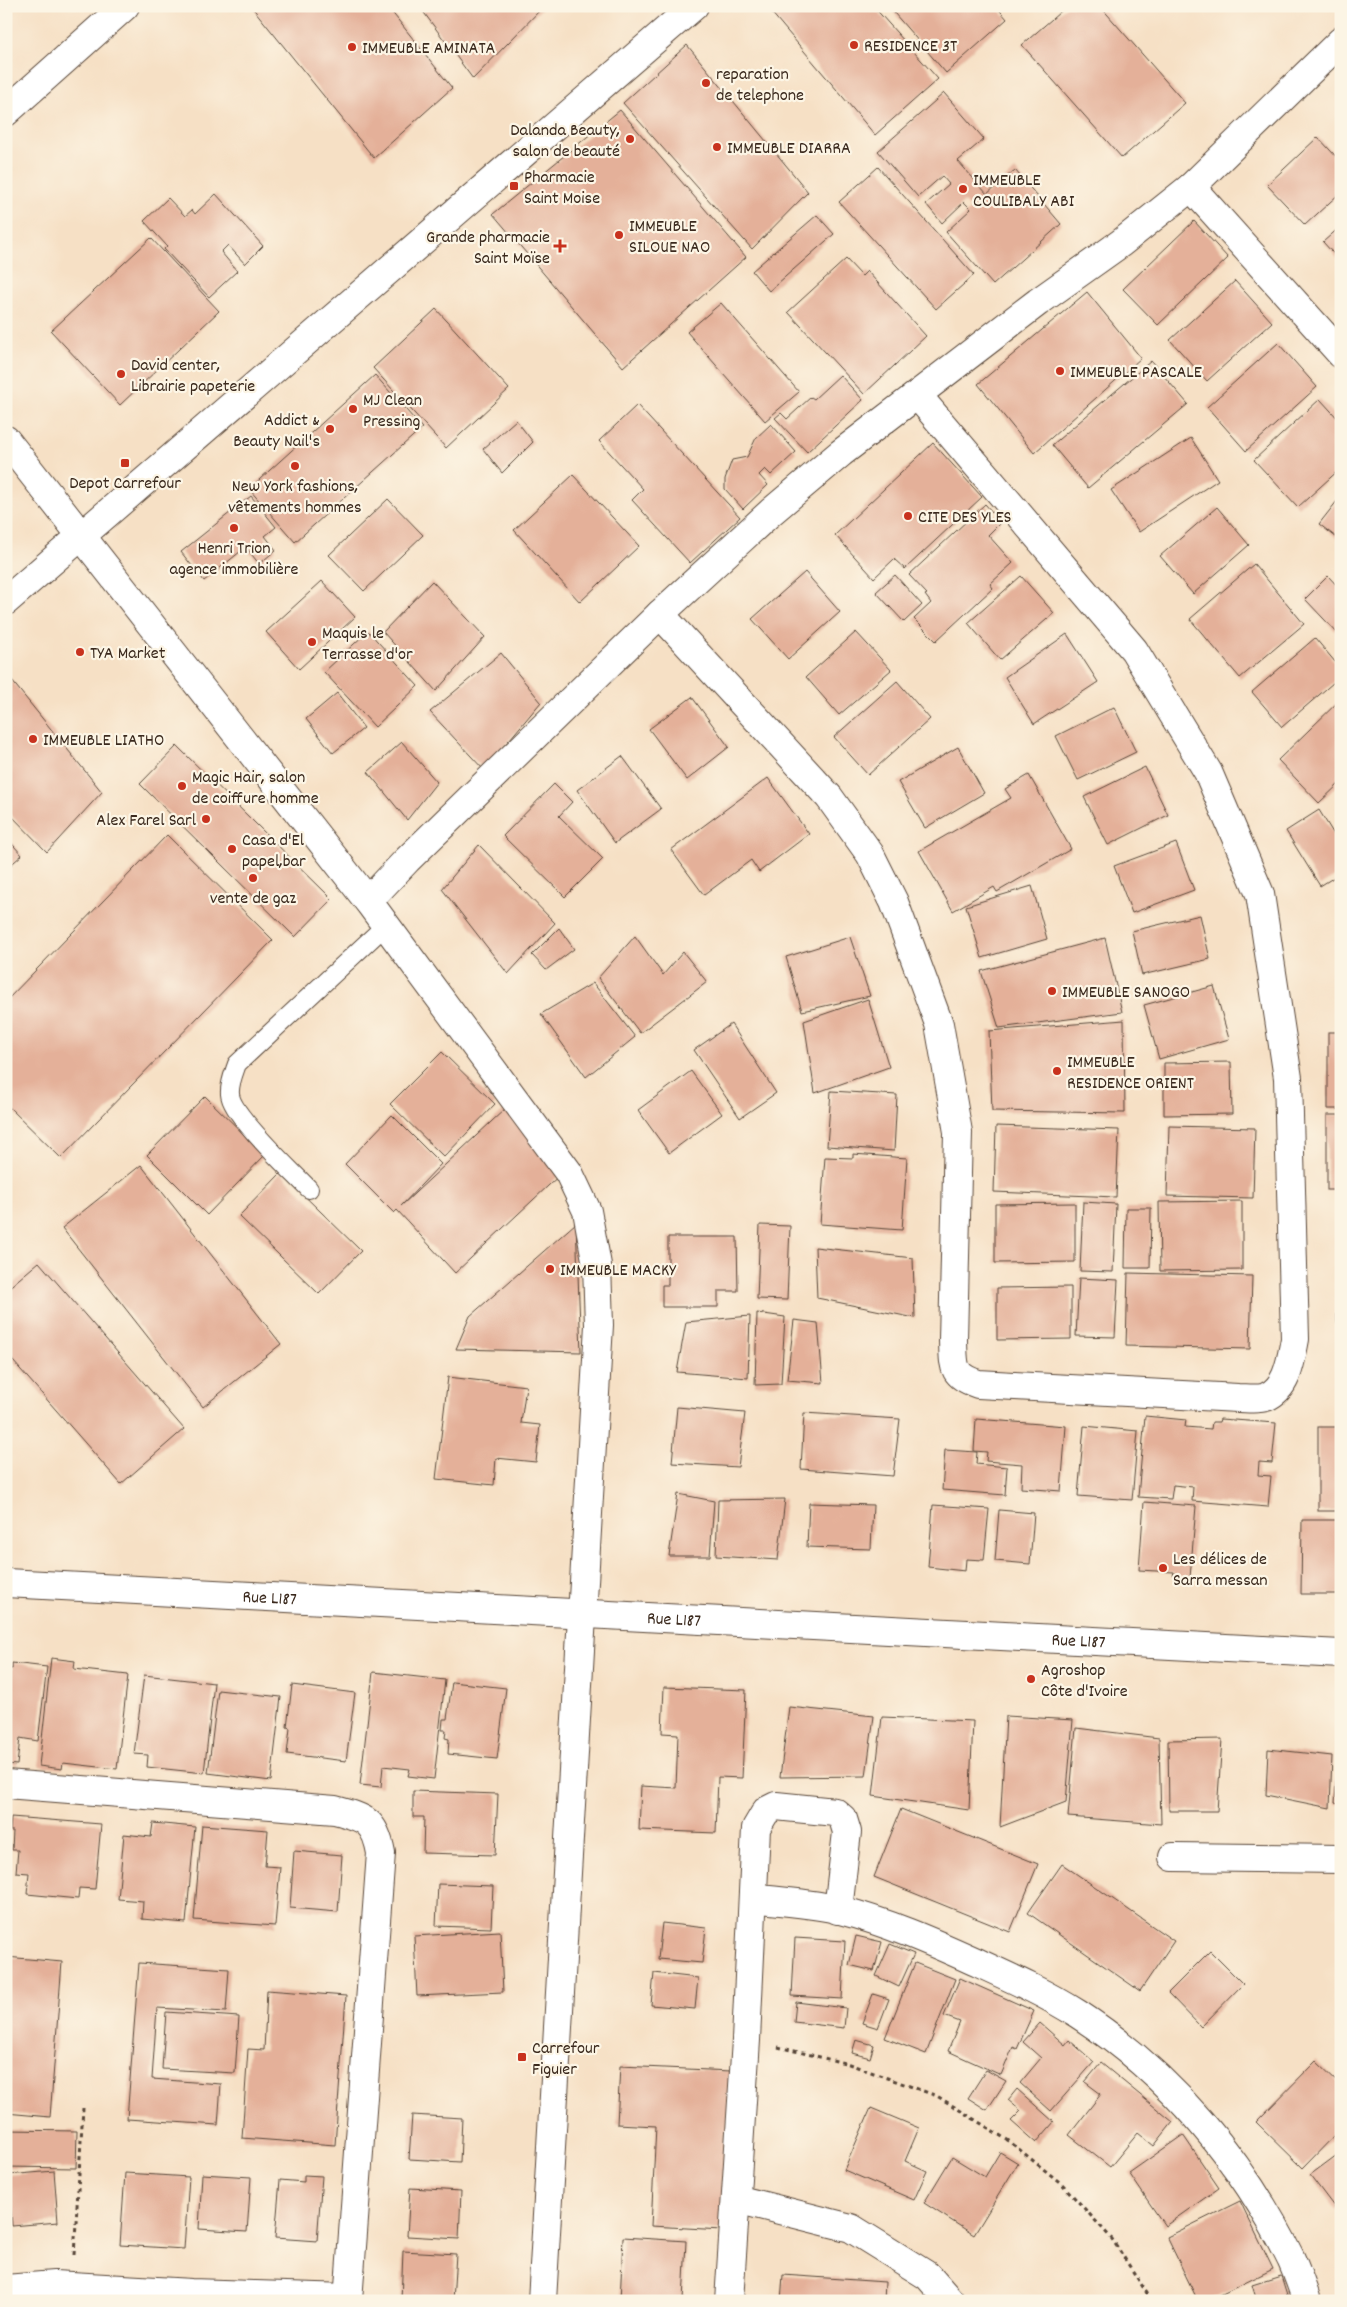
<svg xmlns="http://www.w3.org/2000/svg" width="1347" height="2307" font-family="Dekko,sans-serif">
<rect width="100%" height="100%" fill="#fcf5e5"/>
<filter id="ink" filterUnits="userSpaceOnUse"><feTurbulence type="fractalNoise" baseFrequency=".02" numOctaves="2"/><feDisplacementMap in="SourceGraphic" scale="10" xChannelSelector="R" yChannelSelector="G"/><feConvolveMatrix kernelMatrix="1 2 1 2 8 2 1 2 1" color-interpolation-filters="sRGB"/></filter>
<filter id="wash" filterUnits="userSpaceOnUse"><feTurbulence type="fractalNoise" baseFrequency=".0096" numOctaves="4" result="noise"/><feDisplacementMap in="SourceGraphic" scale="20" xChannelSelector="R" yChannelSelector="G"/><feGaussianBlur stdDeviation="1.12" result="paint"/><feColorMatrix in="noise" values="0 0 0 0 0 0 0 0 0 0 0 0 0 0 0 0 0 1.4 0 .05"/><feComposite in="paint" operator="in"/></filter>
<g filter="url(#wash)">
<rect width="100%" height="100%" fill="#f6e0c5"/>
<g id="blocks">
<g fill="#e4b099">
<polygon points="251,6 387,6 452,88 374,158"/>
<polygon points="419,6 544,6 473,79"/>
<polygon points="777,6 873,6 938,79 875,135 771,12"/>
<polygon points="888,6 996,6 1007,19 946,73"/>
<polygon points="1067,6 1100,6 1185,103 1122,158 1022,45"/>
<polygon points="687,45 808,192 752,249 623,103"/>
<polygon points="944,93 984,139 958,161 987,194 1015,170 1061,224 993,285 946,232 971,209 964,202 942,223 926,204 949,184 942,176 918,197 878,151"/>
<polygon points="620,110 746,257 623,367 493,214"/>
<polygon points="1318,137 1341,162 1341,192 1305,225 1267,185"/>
<polygon points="878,167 974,275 936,309 839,202"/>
<polygon points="216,194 263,246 245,264 228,245 221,252 237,271 209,297 164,249 167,246 144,221 168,198 185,216 192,210 195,214"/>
<polygon points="817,215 834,234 769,291 752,271"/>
<polygon points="1194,221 1228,258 1158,325 1123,289"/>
<polygon points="1341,226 1341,262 1323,242"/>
<polygon points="151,238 219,311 120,405 51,331"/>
<polygon points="846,259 862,276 867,271 926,336 864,394 788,312"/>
<polygon points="1235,281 1272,322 1207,381 1170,340"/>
<polygon points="1087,292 1141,358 1034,453 978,384"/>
<polygon points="721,303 799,392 765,421 687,332"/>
<polygon points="436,309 509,389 446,448 373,368"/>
<polygon points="1278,343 1317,387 1246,451 1207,407"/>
<polygon points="1151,361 1188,404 1088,488 1052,445"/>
<polygon points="375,375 422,428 295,542 249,489"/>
<polygon points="840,375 863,400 807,452 775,418 781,413 787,419 811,397 814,399"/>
<polygon points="1320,399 1341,422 1341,468 1298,507 1254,460"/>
<polygon points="637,405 740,517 690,563 632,500 643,489 599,441"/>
<polygon points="516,420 533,442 502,473 483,449"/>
<polygon points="771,424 796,452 771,475 765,469 759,475 768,485 743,509 725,489 725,479 732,460 747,457 756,438"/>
<polygon points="1191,438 1218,480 1139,532 1111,490"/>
<polygon points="933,443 982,497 905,569 894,559 874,578 835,535"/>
<polygon points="573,475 639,546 580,602 514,530"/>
<polygon points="251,496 276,527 265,536 276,550 259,564 246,547 204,581 181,552"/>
<polygon points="1341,496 1341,541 1319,524"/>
<polygon points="388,499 423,535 364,591 329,555"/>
<polygon points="985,504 1001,522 988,535 1013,563 990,584 993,588 936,641 914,619 931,603 925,595 927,594 909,575"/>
<polygon points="1217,507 1249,545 1193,594 1160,556"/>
<polygon points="1254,564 1304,624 1240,678 1190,619"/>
<polygon points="805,572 840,612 788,659 752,619"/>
<polygon points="895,575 922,605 904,622 876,592"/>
<polygon points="1021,576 1054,613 1000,660 968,623"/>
<polygon points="1328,576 1341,590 1341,637 1305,599"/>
<polygon points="322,581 355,617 299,669 266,632"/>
<polygon points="432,581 485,637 436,691 383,632"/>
<polygon points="368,631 418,686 375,727 324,672"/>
<polygon points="856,632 891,670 839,715 806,677"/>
<polygon points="1067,634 1098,682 1034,724 1005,677"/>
<polygon points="1315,638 1341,669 1341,676 1282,727 1252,692"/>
<polygon points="501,653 541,702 484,770 430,712"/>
<polygon points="12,681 102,792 47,852 6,810 6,687"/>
<polygon points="897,681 930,719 868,775 834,737"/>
<polygon points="337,693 364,728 333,753 306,719"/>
<polygon points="692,697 729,747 687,780 649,729"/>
<polygon points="1341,699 1341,782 1319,803 1278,760"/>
<polygon points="1114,707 1136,752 1078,780 1056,736"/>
<polygon points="402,742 437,782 407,820 368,772"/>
<polygon points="177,746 332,899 295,937 140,784"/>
<polygon points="958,747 984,793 925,828 898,782"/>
<polygon points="622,756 661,809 615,843 577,790"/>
<polygon points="1145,767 1168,815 1108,845 1084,797"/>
<polygon points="1029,775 1071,849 997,892 994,887 953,911 919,851 1011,798 1005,789"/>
<polygon points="768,778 809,834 759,872 751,860 704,895 671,850"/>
<polygon points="554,784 572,802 559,816 603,859 565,897 503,836"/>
<polygon points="1319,810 1341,846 1341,873 1320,886 1286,831"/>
<polygon points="167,835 273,940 61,1158 6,1104 6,1001"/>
<polygon points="6,837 22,855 6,869"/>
<polygon points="1176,843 1194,890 1132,913 1114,866"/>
<polygon points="479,845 555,923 508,974 442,889"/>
<polygon points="1032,886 1047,939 982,958 966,906"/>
<polygon points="1200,915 1210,959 1142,975 1132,931"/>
<polygon points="559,928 574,949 546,970 532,955"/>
<polygon points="635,936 663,975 683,952 707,982 640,1033 598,978"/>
<polygon points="850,937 870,996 802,1011 786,957"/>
<polygon points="1105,938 1122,1012 999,1028 981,971"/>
<polygon points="593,983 635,1037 586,1077 541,1014"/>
<polygon points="1214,986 1229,1039 1159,1059 1144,1005"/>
<polygon points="868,999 889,1067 815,1093 804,1021"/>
<polygon points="1124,1020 1125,1113 992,1111 989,1031"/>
<polygon points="731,1024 776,1093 740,1118 694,1050"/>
<rect x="1328" y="1032" width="13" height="77"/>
<polygon points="442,1052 495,1104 444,1157 390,1104"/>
<polygon points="1231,1062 1232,1114 1164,1115 1164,1063"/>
<polygon points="691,1071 722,1114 669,1153 638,1110"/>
<polygon points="831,1091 897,1095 894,1151 827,1146"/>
<polygon points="205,1096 265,1155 207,1215 147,1155"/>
<polygon points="506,1108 564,1171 455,1273 397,1210 394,1213 345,1164 392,1115 441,1164 401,1206"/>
<rect x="1327" y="1115" width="14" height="75"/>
<polygon points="996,1126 1119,1130 1116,1197 994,1192"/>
<polygon points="1169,1126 1255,1128 1253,1198 1167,1196"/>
<polygon points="853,1154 907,1158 902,1230 820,1224 825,1157 853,1158"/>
<polygon points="141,1165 281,1344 203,1407 62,1228"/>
<polygon points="281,1173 361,1251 319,1294 239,1216"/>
<polygon points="1242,1201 1242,1270 1160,1271 1159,1202"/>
<polygon points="1083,1202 1116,1204 1113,1272 1080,1271"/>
<polygon points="1075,1203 1075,1262 995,1263 995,1204"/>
<polygon points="1126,1208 1151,1208 1150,1268 1125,1268"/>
<polygon points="576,1223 581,1352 456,1349 470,1316"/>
<polygon points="760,1225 790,1226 787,1300 757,1299"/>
<polygon points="668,1237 737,1237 738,1291 718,1291 718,1307 662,1307 662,1285 668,1285"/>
<polygon points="815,1247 913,1258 915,1318 817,1298"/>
<polygon points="39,1262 184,1429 121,1484 6,1353 6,1290"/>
<rect x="1337" y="1269" width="4" height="53"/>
<polygon points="1128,1273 1252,1276 1250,1349 1126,1346"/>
<polygon points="1079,1278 1118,1280 1115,1337 1076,1336"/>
<polygon points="1071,1287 1071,1339 997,1340 997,1288"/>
<polygon points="757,1313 785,1317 781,1384 755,1385"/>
<polygon points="750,1316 748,1378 677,1372 686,1322"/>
<polygon points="794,1320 818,1323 823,1383 787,1380"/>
<polygon points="1339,1347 1341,1347 1341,1400 1336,1400"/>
<polygon points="448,1377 526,1386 521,1423 540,1425 536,1462 496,1458 494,1485 436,1479"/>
<polygon points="677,1407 745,1413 738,1467 672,1463"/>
<polygon points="804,1413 900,1419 893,1476 801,1469"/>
<polygon points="1145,1416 1186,1420 1185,1427 1211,1429 1212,1422 1219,1422 1220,1419 1276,1423 1272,1463 1259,1462 1258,1475 1271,1476 1268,1507 1192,1501 1193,1487 1173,1485 1171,1499 1138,1497"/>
<polygon points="976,1419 1066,1426 1061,1491 1021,1488 1022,1464 986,1461 987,1452 974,1451"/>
<polygon points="1084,1426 1138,1431 1132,1500 1078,1496"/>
<rect x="1318" y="1427" width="23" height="84"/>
<polygon points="945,1450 977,1452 976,1464 1007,1467 1005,1495 942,1490"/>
<polygon points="678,1494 714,1501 710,1556 669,1556"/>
<polygon points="785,1499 778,1560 716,1556 718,1500"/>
<polygon points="1144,1502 1196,1506 1190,1578 1173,1576 1174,1572 1139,1570"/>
<polygon points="809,1503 873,1505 871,1549 807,1547"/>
<polygon points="933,1505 989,1509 984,1560 966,1559 965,1571 928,1567"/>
<polygon points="999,1510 1034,1513 1030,1564 995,1561"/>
<polygon points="1302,1520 1341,1520 1341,1594 1301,1594"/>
<polygon points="51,1658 75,1661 74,1669 128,1675 117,1769 63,1763 62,1769 39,1766"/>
<polygon points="12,1663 47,1667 38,1741 20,1738 17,1765 6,1764 6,1668 12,1669"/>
<polygon points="373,1672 445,1680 434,1779 408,1776 410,1769 383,1766 381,1787 360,1785"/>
<polygon points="144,1675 214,1683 204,1773 147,1767 148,1755 134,1754"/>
<polygon points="452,1682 506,1688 497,1759 448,1754 449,1739 445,1738 446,1730 442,1730 443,1719 447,1719"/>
<polygon points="292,1685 355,1693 346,1761 287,1754 290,1728 287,1727"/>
<polygon points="664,1687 746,1690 742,1778 718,1777 716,1833 639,1830 641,1786 676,1788 678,1734 662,1733"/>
<polygon points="218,1690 281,1697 271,1781 208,1773"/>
<polygon points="789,1707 874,1716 866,1776 780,1777"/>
<polygon points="1006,1716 1073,1720 1066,1802 1000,1827"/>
<polygon points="882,1717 973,1721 969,1810 873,1796"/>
<polygon points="1076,1728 1159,1738 1161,1824 1068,1817"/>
<polygon points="1222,1739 1217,1811 1169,1811 1168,1740"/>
<polygon points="1268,1749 1332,1756 1330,1808 1266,1795"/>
<polygon points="1338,1752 1341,1753 1341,1805 1335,1803"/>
<polygon points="413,1791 498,1794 495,1855 423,1853 424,1817 413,1817"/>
<polygon points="901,1809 1038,1864 1010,1932 874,1877"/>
<polygon points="11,1817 101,1824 95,1889 79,1888 78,1899 27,1894 29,1873 16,1872 18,1850 12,1850 13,1831 10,1831"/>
<polygon points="153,1823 195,1827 186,1923 142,1919 143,1901 118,1899 124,1834 151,1837"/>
<polygon points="202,1825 268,1830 265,1866 280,1867 275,1926 194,1920"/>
<polygon points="294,1851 342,1855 338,1912 290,1908"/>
<polygon points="1062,1864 1174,1941 1140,1991 1028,1913"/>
<polygon points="438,1884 493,1886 491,1928 436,1926"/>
<polygon points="662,1923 706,1928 702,1963 658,1959"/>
<polygon points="500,1931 503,1992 417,1996 414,1936"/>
<polygon points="856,1936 882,1942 874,1971 849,1965"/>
<polygon points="795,1938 845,1941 842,1999 792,1996"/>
<polygon points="890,1944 914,1954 899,1987 876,1976"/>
<polygon points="1210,1951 1243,1984 1201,2027 1168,1993"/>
<polygon points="6,1957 62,1962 50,2117 6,2113"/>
<polygon points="139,1963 229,1969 226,2012 157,2008 152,2079 221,2084 218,2125 127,2119"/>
<polygon points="915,1963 955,1979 926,2054 885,2038"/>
<polygon points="654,1973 698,1978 695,2009 651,2005"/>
<polygon points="960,1978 1034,2011 1017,2049 1013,2047 1001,2075 948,2051 960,2022 944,2016"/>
<polygon points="267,1990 346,1996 335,2145 242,2138 248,2049 264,2050"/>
<polygon points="873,1994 889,1999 878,2028 862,2023"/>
<polygon points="796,2002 846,2008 844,2028 794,2022"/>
<polygon points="166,2012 239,2017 235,2073 162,2069"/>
<polygon points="1040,2023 1065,2045 1069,2040 1094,2062 1051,2111 1020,2083 1041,2058 1023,2042"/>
<polygon points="856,2040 874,2045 870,2058 852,2053"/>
<polygon points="1316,2061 1341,2085 1341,2129 1303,2168 1256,2122"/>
<polygon points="1101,2063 1173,2122 1154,2146 1138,2133 1110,2167 1069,2135 1101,2094 1085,2082"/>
<polygon points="620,2066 731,2071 722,2230 651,2226 656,2126 617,2124"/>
<polygon points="986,2070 1006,2081 987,2110 968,2098"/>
<polygon points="1017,2089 1054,2122 1036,2143 1011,2121 1021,2111 1008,2100"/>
<polygon points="871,2108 919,2128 905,2161 927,2171 914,2200 844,2170"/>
<polygon points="412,2115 462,2118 460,2162 409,2159"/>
<polygon points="6,2130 77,2131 76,2168 6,2167"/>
<polygon points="1183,2135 1219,2188 1165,2226 1129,2173"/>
<polygon points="1000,2152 1018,2163 974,2235 924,2203 952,2157 985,2177"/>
<polygon points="1341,2152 1341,2216 1310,2175"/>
<polygon points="54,2171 58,2222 12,2226 8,2175"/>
<polygon points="125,2173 189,2177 184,2249 120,2245"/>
<polygon points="202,2174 251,2177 247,2232 199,2229"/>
<polygon points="304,2175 322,2176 317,2241 275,2238 280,2180 304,2182"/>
<polygon points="410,2188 461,2191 459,2239 407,2236"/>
<polygon points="1240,2201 1273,2269 1208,2301 1198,2301 1167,2237"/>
<polygon points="623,2237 686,2241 683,2301 620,2301"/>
<polygon points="403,2251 456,2254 453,2301 401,2301"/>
<polygon points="783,2275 885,2282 884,2301 781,2301"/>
<polygon points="1281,2276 1289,2301 1257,2301 1252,2285"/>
</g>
</g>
</g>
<g filter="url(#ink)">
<use href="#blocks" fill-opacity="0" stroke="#574537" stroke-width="1"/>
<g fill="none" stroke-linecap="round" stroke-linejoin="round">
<defs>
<path id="service" d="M309 1189C292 1171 231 1115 230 1094 229 1084 234 1073 237 1064L386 925"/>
<g id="minor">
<polyline points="6,112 125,6"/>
<polyline points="1191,187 1341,354"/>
<polyline points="6,440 368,901 569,1173 587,1211 597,1265 599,1325 542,2301"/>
<path d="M660 614 829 797 870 854 894 902 939 1024 958 1132 953 1340C954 1366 951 1375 978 1384L1238 1398C1246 1398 1258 1400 1266 1397 1288 1388 1291 1359 1295 1339L1288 1078 1260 894 1208 772 1134 650 918 396"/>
<polyline points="368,901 407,860 660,614 771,512 841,453 1038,302 1121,243 1191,187 1341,41"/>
<path d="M6 1784 335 1810C365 1818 375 1820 381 1853L348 2301"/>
<polyline points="1173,1857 1341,1859"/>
<path d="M754 1898C782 1902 812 1903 840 1910 886 1922 930 1941 974 1961 1009 1977 1045 1993 1078 2014 1169 2073 1243 2161 1291 2259 1297 2272 1302 2287 1307 2301"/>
<polyline points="736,2199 851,2228 928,2276 950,2301"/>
<polyline points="6,2289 54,2285 191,2293 348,2298"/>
<polyline points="729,2301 746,2040 756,1828 766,1811 776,1806 835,1812 843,1819 847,1832 838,1910"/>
</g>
<g id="tertiary">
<polyline points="6,601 694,6"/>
<path id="s1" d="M6 1583 1341 1654"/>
</g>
</defs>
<use href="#service" stroke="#574537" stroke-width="20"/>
<use href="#minor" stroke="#574537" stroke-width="30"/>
<use href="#tertiary" stroke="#574537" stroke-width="30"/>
<g stroke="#574537" stroke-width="3" stroke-dasharray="4 4" stroke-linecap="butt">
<polyline points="778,2047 849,2064 937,2096 1009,2141 1063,2185 1112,2239 1152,2301"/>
<polyline points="74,2255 83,2108"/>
</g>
<use href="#service" stroke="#fff" stroke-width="18"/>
<use href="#minor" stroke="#fff" stroke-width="28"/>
<use href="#tertiary" stroke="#fff" stroke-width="28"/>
</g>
</g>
<g fill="#c8321e" stroke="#fcf5e5" stroke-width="2">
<circle cx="854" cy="45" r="5"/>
<circle cx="352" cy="47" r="5"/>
<circle cx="706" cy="83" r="5"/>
<circle cx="630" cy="139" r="5"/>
<circle cx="717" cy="147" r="5"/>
<rect x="509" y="181" width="10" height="10" rx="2.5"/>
<circle cx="963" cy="189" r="5"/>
<circle cx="619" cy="235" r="5"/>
<path d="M557.5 238.5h5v5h5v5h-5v5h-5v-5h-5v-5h5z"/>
<circle cx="1060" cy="371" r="5"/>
<circle cx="121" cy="374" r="5"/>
<circle cx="353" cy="409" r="5"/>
<circle cx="330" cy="429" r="5"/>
<rect x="120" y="458" width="10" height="10" rx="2.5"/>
<circle cx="295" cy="466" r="5"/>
<circle cx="908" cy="516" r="5"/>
<circle cx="234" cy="528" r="5"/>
<circle cx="312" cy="642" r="5"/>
<circle cx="80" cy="652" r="5"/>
<circle cx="33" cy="739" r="5"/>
<circle cx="182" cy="786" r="5"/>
<circle cx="206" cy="819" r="5"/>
<circle cx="232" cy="849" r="5"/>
<circle cx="253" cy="878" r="5"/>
<circle cx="1052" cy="991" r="5"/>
<circle cx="1057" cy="1071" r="5"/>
<circle cx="550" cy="1269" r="5"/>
<circle cx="1163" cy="1568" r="5"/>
<circle cx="1031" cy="1679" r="5"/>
<rect x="517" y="2052" width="10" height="10" rx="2.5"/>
</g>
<g text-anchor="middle" stroke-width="4.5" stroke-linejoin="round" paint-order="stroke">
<g font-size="18" fill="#3b2a1e" stroke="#fcf5e5" text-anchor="start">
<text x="864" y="51">RESIDENCE 3T</text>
<text x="362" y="53">IMMEUBLE AMINATA</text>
<text x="716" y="79">reparation<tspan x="716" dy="21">de telephone</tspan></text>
<text x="620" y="135" text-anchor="end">Dalanda Beauty,<tspan x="620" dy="21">salon de beauté</tspan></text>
<text x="727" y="153">IMMEUBLE DIARRA</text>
<text x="524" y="182">Pharmacie<tspan x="524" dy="21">Saint Moise</tspan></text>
<text x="973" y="185">IMMEUBLE<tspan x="973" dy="21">COULIBALY ABI</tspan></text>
<text x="629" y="231">IMMEUBLE<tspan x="629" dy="21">SILOUE NAO</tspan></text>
<text x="550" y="242" text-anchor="end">Grande pharmacie<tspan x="550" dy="21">Saint Moïse</tspan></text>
<text x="131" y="370">David center,<tspan x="131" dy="21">Librairie papeterie</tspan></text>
<text x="1070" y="377">IMMEUBLE PASCALE</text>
<text x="363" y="405">MJ Clean<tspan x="363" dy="21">Pressing</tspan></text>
<text x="320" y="425" text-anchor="end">Addict &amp;<tspan x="320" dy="21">Beauty Nail's</tspan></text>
<text x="125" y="488" text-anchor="middle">Depot Carrefour</text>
<text x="295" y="491" text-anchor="middle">New York fashions,<tspan x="295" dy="21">vêtements hommes</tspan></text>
<text x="918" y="522">CITE DES YLES</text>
<text x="234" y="553" text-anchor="middle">Henri Trion<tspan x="234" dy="21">agence immobilière</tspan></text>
<text x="322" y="638">Maquis le<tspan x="322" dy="21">Terrasse d'or</tspan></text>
<text x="90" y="658">TYA Market</text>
<text x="43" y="745">IMMEUBLE LIATHO</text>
<text x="192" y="782">Magic Hair, salon<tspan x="192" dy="21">de coiffure homme</tspan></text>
<text x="196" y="825" text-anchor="end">Alex Farel Sarl</text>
<text x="242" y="845">Casa d'El<tspan x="242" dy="21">papel,bar</tspan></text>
<text x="253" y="903" text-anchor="middle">vente de gaz</text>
<text x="1062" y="997">IMMEUBLE SANOGO</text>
<text x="1067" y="1067">IMMEUBLE<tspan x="1067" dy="21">RESIDENCE ORIENT</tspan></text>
<text x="560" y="1275">IMMEUBLE MACKY</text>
<text x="1173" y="1564">Les délices de<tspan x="1173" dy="21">Sarra messan</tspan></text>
<text x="1041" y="1675">Agroshop<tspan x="1041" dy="21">Côte d'Ivoire</tspan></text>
<text x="532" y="2053">Carrefour<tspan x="532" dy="21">Figuier</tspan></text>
</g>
<g font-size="18" fill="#3b2a1e" stroke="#fcf5e5">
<text dy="6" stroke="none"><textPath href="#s1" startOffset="264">Rue L187</textPath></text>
<text dy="6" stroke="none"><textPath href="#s1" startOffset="669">Rue L187</textPath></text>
<text dy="6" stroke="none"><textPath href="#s1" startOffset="1074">Rue L187</textPath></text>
</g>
</g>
<rect width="1347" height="2307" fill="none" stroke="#fcf5e5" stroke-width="25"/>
</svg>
